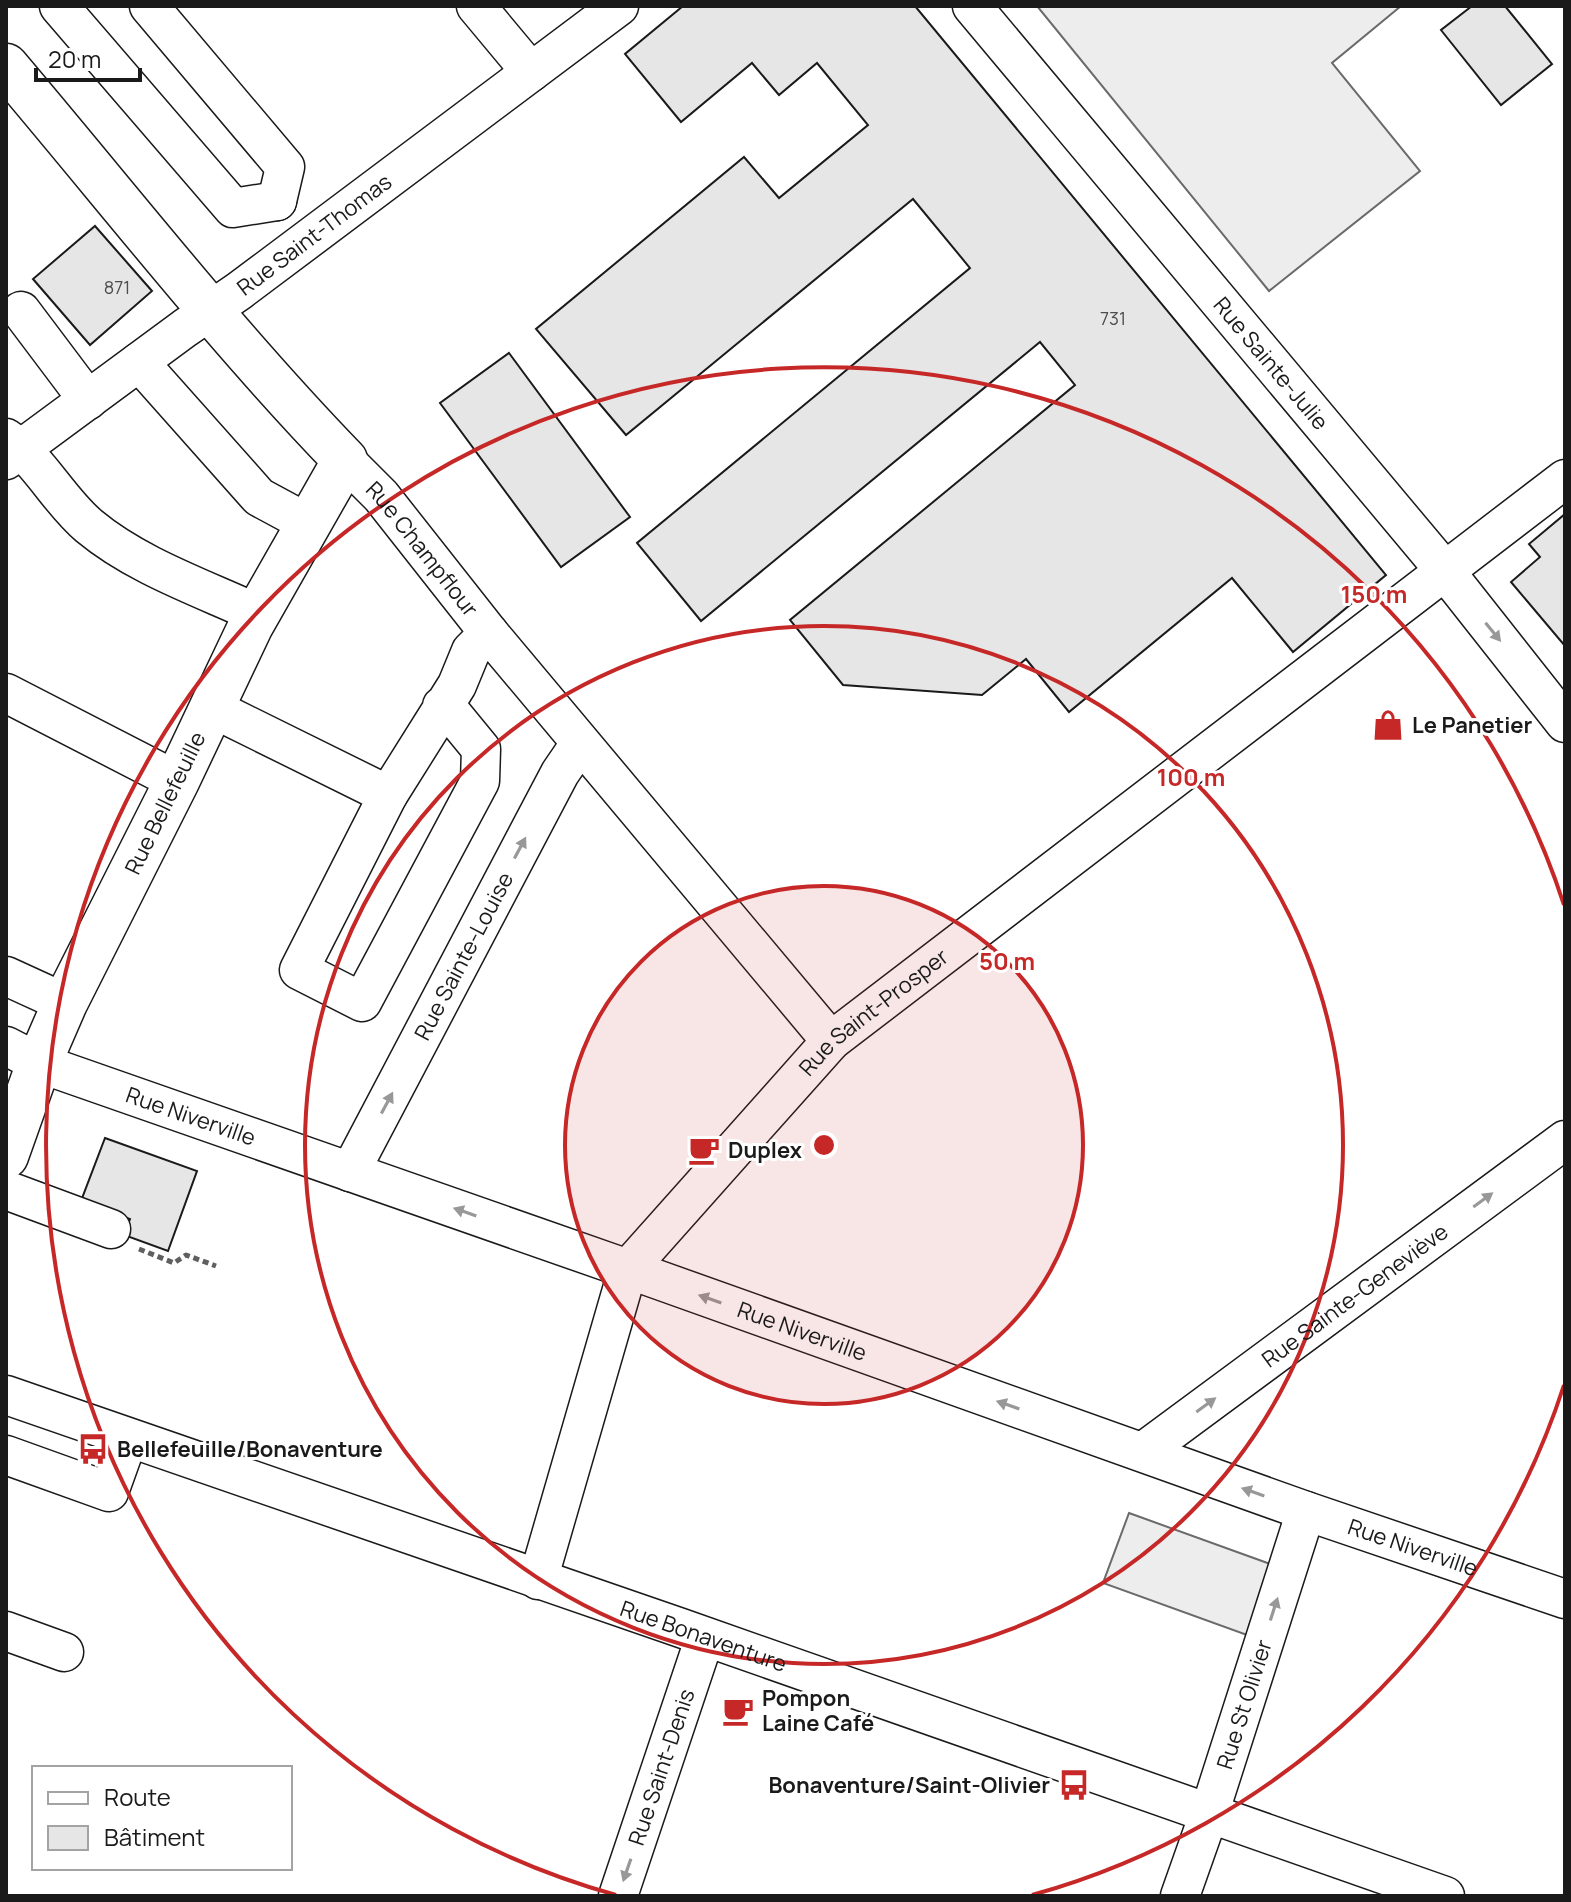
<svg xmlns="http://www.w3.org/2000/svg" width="1571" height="1902" font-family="Manrope,sans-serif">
<rect width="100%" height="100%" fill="#fff"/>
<g fill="#ededed" stroke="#6a6a6a" stroke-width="2">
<polygon points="1037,6 1401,6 1332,63 1420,171 1269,291"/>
<polygon points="1129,1513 1273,1565 1247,1635 1103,1583"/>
</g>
<g fill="#e6e6e6" stroke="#1a1a1a" stroke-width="2">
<polygon points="683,6 915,6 1386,575 1293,652 1232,578 1069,712 1026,659 982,695 843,685 790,620 1075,385 1040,342 701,621 637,543 970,268 913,199 626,435 536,329 744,157 779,198 868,125 817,63 779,95 752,63 681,122 625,54"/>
<polygon points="1472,6 1505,6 1552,64 1501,105 1441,30"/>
<polygon points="95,226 152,291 90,345 33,279"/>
<polygon points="509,353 630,517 561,567 440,403"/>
<polygon points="1565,514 1565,646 1511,582 1540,557 1529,544"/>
<polygon points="105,1138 197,1171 168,1251 124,1235 130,1219 81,1201"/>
</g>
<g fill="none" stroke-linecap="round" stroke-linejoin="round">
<defs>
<g id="minor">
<polyline points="59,6 233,208 277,201"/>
<polyline points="149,6 285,167 277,201"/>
<polyline points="476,6 531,72"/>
<path id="s1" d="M972 6 1445 571 1565 723"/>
<polyline points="21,311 88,400"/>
<polyline points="139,362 259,497 309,524"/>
<path d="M6 438C39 459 58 500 89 526 137 566 202 588 258 614"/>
<path id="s2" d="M6 460 185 328 239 291 619 6"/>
<path id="s3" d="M345 460 381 496 489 633 831 1041"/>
<polyline points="6,693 177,781"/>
<polyline points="442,706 449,710 481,749 480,781 362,1002 299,970 388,795 457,685 471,651 489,633"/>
<polyline points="212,708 388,795"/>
<polyline points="6,976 65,1003"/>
<path id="s4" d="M6 1046 39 1063 628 1269 1306 1511 1565 1599"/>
<path id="s5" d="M350 1172 560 773 573 754 583 746"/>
<polyline points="6,1190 111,1229"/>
<path id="s6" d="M6 1395 681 1628 1445 1896"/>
<path id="s7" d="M1144 1451 1565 1140"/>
<polyline points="6,1455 109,1492 128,1439"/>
<path id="s8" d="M538 1580 628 1269 831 1041 1565 479"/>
<polyline points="6,1631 64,1652"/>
<path id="s9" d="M618 1896 705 1637"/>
<path id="s10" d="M1180 1896 1209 1814 1306 1511"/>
</g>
<path id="major" d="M6 66C118 198 225 336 345 460L251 625 177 781 65 1003 39 1063 6 1156"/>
</defs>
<use href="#minor" stroke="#1a1a1a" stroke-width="41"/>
<use href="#major" stroke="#1a1a1a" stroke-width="47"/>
<polyline stroke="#5f5f5f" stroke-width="5" stroke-dasharray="6 4" stroke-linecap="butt" points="139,1249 174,1263 186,1255 216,1266"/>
<use href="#minor" stroke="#fff" stroke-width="38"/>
<use href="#major" stroke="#fff" stroke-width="44"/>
</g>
<defs><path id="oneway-solid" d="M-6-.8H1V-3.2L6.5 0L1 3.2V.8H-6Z" transform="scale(2)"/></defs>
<g fill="#989898">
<use href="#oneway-solid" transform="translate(1493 632) rotate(51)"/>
<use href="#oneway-solid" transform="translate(520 848) rotate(-62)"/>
<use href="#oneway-solid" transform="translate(387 1103) rotate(-62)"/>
<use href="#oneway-solid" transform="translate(1483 1200) rotate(-36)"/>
<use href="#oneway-solid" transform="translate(465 1212) rotate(-161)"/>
<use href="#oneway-solid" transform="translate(710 1299) rotate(-161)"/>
<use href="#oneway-solid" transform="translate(1008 1405) rotate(-161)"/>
<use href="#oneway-solid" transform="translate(1206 1405) rotate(-36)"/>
<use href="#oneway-solid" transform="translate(1253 1492) rotate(-161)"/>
<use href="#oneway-solid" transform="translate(1274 1609) rotate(-72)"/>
<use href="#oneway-solid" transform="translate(627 1870) rotate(109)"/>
</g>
<circle cx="824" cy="1145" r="259" fill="#c62828" fill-opacity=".12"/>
<g fill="none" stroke="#c62828" stroke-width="4">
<circle cx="824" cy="1145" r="259"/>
<circle cx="824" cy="1145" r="519"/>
<path d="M1564 1385A778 778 0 0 1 1032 1895M616 1895A778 778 0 1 1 1564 905"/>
</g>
<defs>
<symbol id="shop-bare" viewBox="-9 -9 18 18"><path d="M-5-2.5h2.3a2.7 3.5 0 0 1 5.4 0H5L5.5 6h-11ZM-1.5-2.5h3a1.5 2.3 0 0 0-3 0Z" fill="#c62828" stroke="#fff" stroke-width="2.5" paint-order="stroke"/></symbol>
<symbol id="cafe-bare" viewBox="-9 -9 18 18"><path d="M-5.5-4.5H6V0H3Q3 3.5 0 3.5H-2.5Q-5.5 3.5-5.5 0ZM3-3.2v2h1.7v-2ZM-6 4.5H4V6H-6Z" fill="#c62828" stroke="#fff" stroke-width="2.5" paint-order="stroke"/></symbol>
<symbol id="bus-bare" viewBox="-9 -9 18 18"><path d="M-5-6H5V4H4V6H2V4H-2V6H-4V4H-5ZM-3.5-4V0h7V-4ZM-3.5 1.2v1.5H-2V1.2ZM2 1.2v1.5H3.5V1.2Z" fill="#c62828" stroke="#fff" stroke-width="2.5" paint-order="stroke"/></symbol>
</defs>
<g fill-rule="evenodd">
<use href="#shop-bare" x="1366" y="703" width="44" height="44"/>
<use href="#cafe-bare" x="682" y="1128" width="44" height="44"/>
<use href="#bus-bare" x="71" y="1427" width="44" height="44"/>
<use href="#cafe-bare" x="716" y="1689" width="44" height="44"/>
<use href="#bus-bare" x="1052" y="1763" width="44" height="44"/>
</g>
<g text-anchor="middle" stroke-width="6" stroke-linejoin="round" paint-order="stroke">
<g font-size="18" fill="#4d4d4d">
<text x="117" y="294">871</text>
<text x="1113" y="325">731</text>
</g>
<g font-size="22" fill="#1a1a1a" stroke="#fff">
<text dy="8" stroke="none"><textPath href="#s2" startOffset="382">Rue Saint-Thomas</textPath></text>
<text dy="8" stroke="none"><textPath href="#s1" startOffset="466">Rue Sainte-Julie</textPath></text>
<text dy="8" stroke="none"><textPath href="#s3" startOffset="118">Rue Champflour</textPath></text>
<text transform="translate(165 803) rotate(-64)" y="8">Rue Bellefeuille</text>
<text dy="8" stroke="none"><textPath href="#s5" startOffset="244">Rue Sainte-Louise</textPath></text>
<text dy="8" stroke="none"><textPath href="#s8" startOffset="680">Rue Saint-Prosper</textPath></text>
<text dy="8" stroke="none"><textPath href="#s4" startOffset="198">Rue Niverville</textPath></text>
<text dy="8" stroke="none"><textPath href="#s7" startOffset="262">Rue Sainte-Geneviève</textPath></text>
<text dy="8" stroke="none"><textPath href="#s4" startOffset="846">Rue Niverville</textPath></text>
<text dy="8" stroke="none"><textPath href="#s4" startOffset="1494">Rue Niverville</textPath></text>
<text dy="8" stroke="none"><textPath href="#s6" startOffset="738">Rue Bonaventure</textPath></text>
<text dy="8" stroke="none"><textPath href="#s10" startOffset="202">Rue St Olivier</textPath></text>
<text dy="8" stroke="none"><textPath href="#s9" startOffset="136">Rue Saint-Denis</textPath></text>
</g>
<g font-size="22" font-weight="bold" fill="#1a1a1a" stroke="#fff" text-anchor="start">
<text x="1412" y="733">Le Panetier</text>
<text x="728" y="1158">Duplex</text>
<text x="117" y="1457">Bellefeuille/Bonaventure</text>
<text x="762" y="1706">Pompon<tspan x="762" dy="25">Laine Café</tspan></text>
<text x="1050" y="1793" text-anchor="end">Bonaventure/Saint-Olivier</text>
</g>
</g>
<circle cx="824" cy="1145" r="12" fill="#c62828" stroke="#fff" stroke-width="4"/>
<g font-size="24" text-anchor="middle" font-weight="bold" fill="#c62828" stroke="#fff" stroke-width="6" stroke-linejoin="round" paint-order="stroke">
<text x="1374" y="603">150 m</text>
<text x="1191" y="786">100 m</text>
<text x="1007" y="970">50 m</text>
</g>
<rect width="1571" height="1902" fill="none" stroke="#1a1a1a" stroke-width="16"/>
<rect x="32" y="1766" width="260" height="104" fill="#ffffff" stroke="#a3a3a3" stroke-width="2"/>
<rect x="48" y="1792" width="40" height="12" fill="#ffffff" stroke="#a3a3a3" stroke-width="2"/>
<text x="104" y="1806" font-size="24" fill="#1a1a1a">Route</text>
<rect x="48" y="1826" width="40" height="24" fill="#e6e6e6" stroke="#a3a3a3" stroke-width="2"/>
<text x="104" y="1846" font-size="24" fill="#1a1a1a">Bâtiment</text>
<path d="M36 68v12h104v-12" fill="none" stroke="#1a1a1a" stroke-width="4"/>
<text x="48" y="68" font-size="24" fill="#1a1a1a" stroke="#ffffff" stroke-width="6" paint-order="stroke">20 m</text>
</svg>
